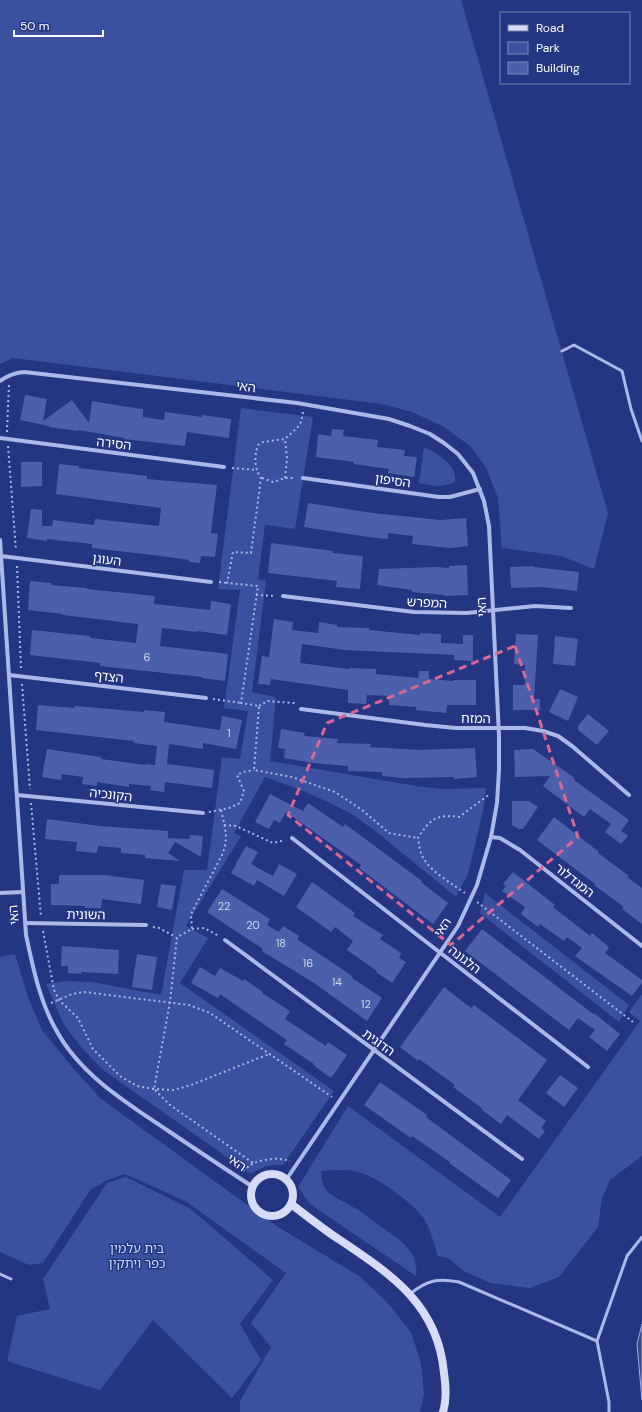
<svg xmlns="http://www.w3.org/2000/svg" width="642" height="1412" font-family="'DM Sans','Noto Sans Hebrew',sans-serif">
<rect width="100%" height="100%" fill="#243682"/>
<g fill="#3c50a0">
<polygon points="0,0 461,0 608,513 594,569 561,556 502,548 498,498 486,467 470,446 444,427 412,412 382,404 13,358 0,364"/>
<path d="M241 408 313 417 295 529 265 525 258 579 266 581 252 692 276 697 270 761 416 786 441 789 486 788 483 811 468 874 456 897 379 834 355 816 330 803 301 790 265 777 234 833 241 836 186 926 208 938 180 983 334 1091 283 1165C270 1164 262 1167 251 1174L103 1070 82 1048 64 1025 46 984 66 981 92 982 161 995 184 870H207L222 757 240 759 248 711 224 708 240 590 218 589Z"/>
<path d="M424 447C438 454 457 464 455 482 442 488 433 486 419 483Z"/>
<polygon points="485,893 629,1005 619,1022 480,913"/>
<polygon points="15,954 29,1000 42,1030 72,1067 100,1098 275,1225 359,1276 386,1301 411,1332 421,1363 424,1394 420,1412 240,1412 240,1401 271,1347 251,1323 286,1273 185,1201 125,1174 110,1179 91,1189 43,1263 29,1265 0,1252 0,957"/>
<path d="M642 994V1156L610 1180 602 1198 598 1227 559 1277 530 1288 490 1283 464 1271 448 1258 438 1256C434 1244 431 1230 424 1219 413 1203 380 1179 361 1173 349 1169 335 1170 321 1171 322 1178 322 1185 327 1191 334 1198 343 1201 351 1206 360 1210 368 1217 376 1223 395 1237 420 1249 416 1276L323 1213 309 1203 298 1187 348 1106 500 1217 640 1021 629 1012Z"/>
<polygon points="126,1177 191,1209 273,1280 240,1324 261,1360 232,1398 153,1320 100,1390 7,1361 17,1316 50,1309 43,1279 107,1183"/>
</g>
<polygon fill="#39457e" stroke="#a0afe8" points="642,1324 642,1400 637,1344"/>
<g fill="#4c5faa">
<polygon points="25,395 47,399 43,421 72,400 89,423 92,401 128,407 143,409 143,417 164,420 165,412 202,417 202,415 231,419 229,438 187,432 185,446 124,439 124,438 79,430 79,431 49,427 49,426 20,420"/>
<polygon points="332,429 344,430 343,436 378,440 377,447 405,450 404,456 417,457 414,477 388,473 389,469 354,464 354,462 316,457 318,434 331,436"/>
<polygon points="21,462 42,462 42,486 21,487"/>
<polygon points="59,464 79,466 79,468 147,476 147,479 217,485 211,533 218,534 215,557 201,556 200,563 189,562 189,560 161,556 92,548 92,544 47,539 47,541 27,538 31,509 42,510 42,526 52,526 53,520 94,525 95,519 159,526 161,508 56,494"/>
<polygon points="308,503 373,513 440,520 466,518 468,546 450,548 412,544 413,536 388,533 388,539 368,537 304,527"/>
<polygon points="271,543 333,551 333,553 363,556 360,589 336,587 337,581 268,573"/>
<polygon points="467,565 468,595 444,596 444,595 412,592 412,590 377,585 379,569 436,567 449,568 449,566"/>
<polygon points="534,566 534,567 579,572 577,591 542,587 511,588 510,567"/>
<polygon points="30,581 51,583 51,585 87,588 87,589 155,596 154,604 210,610 211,601 231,604 227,635 197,631 197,632 162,628 160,646 228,654 225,681 202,678 202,677 100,666 100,663 30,655 32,630 90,636 90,638 136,643 138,624 63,615 63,614 28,610"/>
<polygon points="274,619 293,622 292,630 318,633 319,622 337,625 337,627 369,628 369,630 420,635 420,633 441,634 441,643 463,644 463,635 473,635 473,661 454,660 454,655 345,650 302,644 300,663 349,669 349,668 376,669 376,674 418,678 419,671 429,671 429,679 453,681 453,680 476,680 476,705 447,705 446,713 416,710 416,707 389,705 389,696 367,695 366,704 348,703 348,690 271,679 270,685 258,684 262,656 269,657"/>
<polygon points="516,634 538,635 534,699 540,699 540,710 513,710 513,685 525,685 525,665 514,664"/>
<polygon points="555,636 578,639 575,666 553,664"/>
<polygon points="560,689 578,697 568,721 549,712"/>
<polygon points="38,705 74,708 75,706 144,712 144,710 165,712 164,722 220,730 222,716 242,720 236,749 203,743 203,749 169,744 167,764 214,770 212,788 165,782 164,792 150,790 151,786 129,784 129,787 97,782 97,786 82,784 83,777 62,774 61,780 42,777 47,749 101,757 101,759 145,765 145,764 155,765 157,746 134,743 134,741 36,730"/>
<polygon points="588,714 609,731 597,745 578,730 578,726"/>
<polygon points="281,729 305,733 304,736 338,739 337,743 371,744 370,747 419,750 475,748 477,777 454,779 454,777 403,778 382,776 382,772 348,771 348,766 313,763 284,758 285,749 278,748"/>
<polygon points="533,749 572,776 575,779 574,780 629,820 621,831 628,836 621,844 605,832 611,824 590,809 584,817 543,786 550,776 515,777 514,750"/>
<polygon points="270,794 303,811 308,803 343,827 345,824 422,881 421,882 448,903 433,924 359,868 361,865 286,812 280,823 274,820 269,829 255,822"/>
<polygon points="512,801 529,801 538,807 523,829 519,829 512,825"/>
<polygon points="554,817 599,852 598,853 629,876 627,877 642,888 642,924 622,909 624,907 594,885 595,884 537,840"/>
<polygon points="47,819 100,826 168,831 168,838 189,839 190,835 203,836 201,857 175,842 168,853 180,861 145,858 145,855 121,853 121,848 98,846 97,853 76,851 77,842 45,839"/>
<polygon points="246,846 258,852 251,864 273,876 279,864 297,874 284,896 257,880 254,886 231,873"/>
<polygon points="513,872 555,905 553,907 590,936 592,933 609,947 605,953 642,980 642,983 632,996 575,956 582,948 567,937 564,941 540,924 538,927 521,914 525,907 502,891 506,886 503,884"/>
<polygon points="59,875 104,875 144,880 141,904 102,899 101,908 85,908 85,906 51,905 51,884 59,884"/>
<polygon points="312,882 355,913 353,916 383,935 380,939 401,953 399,958 406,962 392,983 376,972 377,971 347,950 353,941 335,927 331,932 296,907"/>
<polygon points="161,884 176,886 172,910 157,907"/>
<polygon points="222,889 270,919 267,925 279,932 283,926 299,936 297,939 339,967 353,977 352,978 382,998 367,1021 314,983 262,951 263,949 207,912"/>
<polygon points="482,929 593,1014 594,1013 620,1034 607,1051 589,1037 595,1030 578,1018 569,1030 465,951"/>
<polygon points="62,946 119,950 118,974 81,972 81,974 68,973 68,966 61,966"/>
<polygon points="137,954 157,957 152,990 132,987"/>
<polygon points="200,967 215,976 220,968 243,981 244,979 263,992 262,993 290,1011 285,1019 326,1046 328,1042 347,1055 331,1078 313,1065 314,1064 284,1044 287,1040 259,1021 220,994 218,998 191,983"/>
<polygon points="444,987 471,1008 474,1005 547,1060 518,1100 546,1121 541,1128 545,1131 539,1139 507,1115 501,1124 482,1110 483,1109 453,1087 455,1085 419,1059 418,1061 400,1047"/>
<polygon points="560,1075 578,1088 564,1107 546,1093"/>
<polygon points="380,1082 427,1115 426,1117 511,1180 498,1198 449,1163 450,1162 412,1136 411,1138 364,1105"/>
</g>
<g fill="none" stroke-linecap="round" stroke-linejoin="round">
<g stroke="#acb8e7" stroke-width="2" stroke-dasharray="2 3" stroke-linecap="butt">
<path d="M303 412 301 422 297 428 285 439 263 442 258 445C254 457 254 467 261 478L251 553 233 552 227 583 258 586 241 703 259 706 254 770 292 777 335 792 362 810 389 833 418 838"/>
<polyline points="7,432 9,384"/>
<polyline points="8,446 16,550"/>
<polyline points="232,468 257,470"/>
<polyline points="262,478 273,482 285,478 295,478"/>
<polyline points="285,478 287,458 285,439"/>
<polyline points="17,566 21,669"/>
<polyline points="219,582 227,583"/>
<polyline points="256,595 276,596"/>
<polyline points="22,684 30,789"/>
<polyline points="213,699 241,703"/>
<polyline points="259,706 267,701 294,703 296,705"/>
<polyline points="31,803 41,917"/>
<path d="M221 810C225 827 229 838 222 855L191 914 192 929 177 937 170 1002 154 1089 170 1105 253 1163"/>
<polyline points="209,812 229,808 240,803 244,791 237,775 243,772 254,770"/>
<polyline points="224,825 236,826 273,843 285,840"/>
<path d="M465 893C455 886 429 870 424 859 420 853 419 845 418 838 430 819 436 814 459 817L490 794"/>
<polyline points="477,902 633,1022"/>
<polyline points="153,927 159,928 176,937"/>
<polyline points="192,929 204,928 219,936"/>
<polyline points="43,931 54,990 59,1000 78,1018 93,1049 120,1076 137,1086 154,1089 174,1090 191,1085 269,1054"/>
<polyline points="51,1003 72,994 84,992 189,1005 210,1013 332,1097"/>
<path d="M243 1171C247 1168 250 1165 254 1163 264 1159 279 1157 290 1161"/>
</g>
<g stroke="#acb8e7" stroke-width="3">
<polyline points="562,351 574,345 622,371 631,409 642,441"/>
<polyline points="0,1274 11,1279"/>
<path d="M410 1294C427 1280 438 1278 459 1282L597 1341 609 1402V1412"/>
<polyline points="597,1341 627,1256 642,1237"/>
</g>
<g stroke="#acb8e7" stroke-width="4">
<path d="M0 381C8 375 14 373 24 372L297 403 389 419 410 426 430 434 444 443 458 454 473 473 484 501 489 526 499 736V770L497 803 491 837 477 885 458 926 286 1180"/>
<polyline points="0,438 224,467"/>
<polyline points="303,478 439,497 450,497 480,489"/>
<path d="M0 540 26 935C33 967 39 999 55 1028 79 1074 125 1102 167 1130 195 1149 224 1168 253 1187"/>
<polyline points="1,556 211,582"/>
<polyline points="283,596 414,612 467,613 535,606 571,608"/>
<polyline points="9,675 206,698"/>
<polyline points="301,709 425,725 456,728 525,728 543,731 558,736 572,746 629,795"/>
<polyline points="17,795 203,813"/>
<polyline points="491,837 500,838 520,850 642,946"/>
<polyline points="292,838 588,1067"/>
<polyline points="0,893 23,892"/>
<polyline points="26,923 146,925"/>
<polyline points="225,940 522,1159"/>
</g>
<g stroke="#d6dcf6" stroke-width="8">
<circle cx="272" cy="1195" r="21"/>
<path d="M291 1204C307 1216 323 1229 340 1240 392 1275 438 1305 444 1373 446 1386 447 1399 443 1412"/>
</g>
</g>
<path fill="none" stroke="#d76994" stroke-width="3" stroke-dasharray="8 5" stroke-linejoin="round" d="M515 646 578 837 451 945 288 815 327 723Z"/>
<g text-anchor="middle" stroke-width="3" stroke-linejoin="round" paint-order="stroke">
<g font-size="11" fill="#d2d7ea">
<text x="147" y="661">6</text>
<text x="229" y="737">1</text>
<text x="224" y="910">22</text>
<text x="253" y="929">20</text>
<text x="281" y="947">18</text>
<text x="308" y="967">16</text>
<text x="337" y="986">14</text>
<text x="366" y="1008">12</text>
</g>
<g font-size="13" fill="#fff" stroke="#243682">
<text transform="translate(246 386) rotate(7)" y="5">האי</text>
<text transform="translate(114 443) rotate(7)" y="5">הסירה</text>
<text transform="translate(393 480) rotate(8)" y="5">הסיפון</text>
<text transform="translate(107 559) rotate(7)" y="5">העוגן</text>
<text transform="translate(427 602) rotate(3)" y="5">המפרש</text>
<text transform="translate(481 607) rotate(-93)" y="5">האי</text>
<text transform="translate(109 676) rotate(7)" y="5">הצדף</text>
<text transform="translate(476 718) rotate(1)" y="5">המזח</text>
<text transform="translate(111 794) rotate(6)" y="5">הקונכיה</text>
<text transform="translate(575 880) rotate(38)" y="5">המגדלור</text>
<text transform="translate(86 914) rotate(1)" y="5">השונית</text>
<text transform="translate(13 915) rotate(-94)" y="5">האי</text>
<text transform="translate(442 927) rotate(-57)" y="5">האי</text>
<text transform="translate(465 959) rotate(38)" y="5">הלגונה</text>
<text transform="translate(379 1042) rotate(36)" y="5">הדוגית</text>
<text transform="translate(237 1162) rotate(34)" y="5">האי</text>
</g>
<g font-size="13" fill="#cfd7f6" stroke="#243682">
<text x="137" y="1253">בית עלמין<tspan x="137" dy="15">כפר ויתקין</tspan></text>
</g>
</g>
<rect x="500" y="12" width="130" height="72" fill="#243682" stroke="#7c86b4"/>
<rect x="508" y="25" width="20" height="6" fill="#d6dcf6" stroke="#7c86b4"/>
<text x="536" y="32" font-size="12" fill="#ffffff">Road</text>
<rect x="508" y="42" width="20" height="12" fill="#3c50a0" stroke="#7c86b4"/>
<text x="536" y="52" font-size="12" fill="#ffffff">Park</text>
<rect x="508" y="62" width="20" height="12" fill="#4c5faa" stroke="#7c86b4"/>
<text x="536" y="72" font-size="12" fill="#ffffff">Building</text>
<path d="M14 30v6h89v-6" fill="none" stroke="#ffffff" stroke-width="2"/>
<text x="20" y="30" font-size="12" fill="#ffffff" stroke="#243682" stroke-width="3" paint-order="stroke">50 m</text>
</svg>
